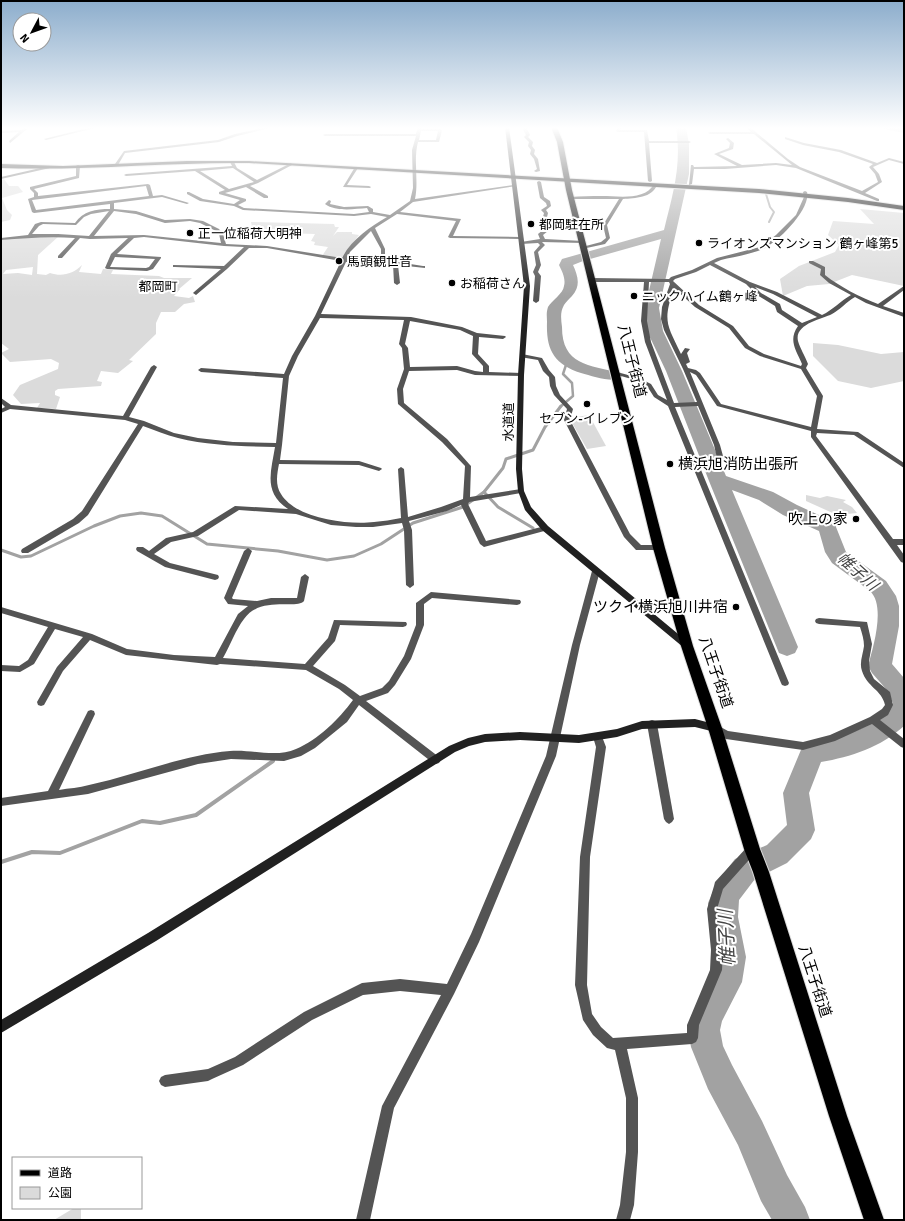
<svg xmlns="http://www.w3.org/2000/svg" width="905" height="1221" font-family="Signika,'Noto Sans JP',sans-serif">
<rect width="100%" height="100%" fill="#fff"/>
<g fill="#dbdbdb" fill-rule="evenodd">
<polygon points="4,179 9,186 18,186 23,192 2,198 7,210 12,215 10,220 1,222 1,180"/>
<polygon points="860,209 904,213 904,286 852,275 829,284 807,286 783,296 780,279 799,266 835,252 839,245 828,235 833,221 874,224"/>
<polygon points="251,222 334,224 335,227 339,227 333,236 337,232 352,232 352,234 359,235 342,257 339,258 322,256 328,247 314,245 315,242 311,241 315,234 253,232"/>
<path d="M59 236 38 255 37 274 46 275 50 273C62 277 73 274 82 265L79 272 101 274 103 269 113 270 111 274 159 276 164 278H192L179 289H180L174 296 189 298 193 296 195 302 184 304 175 312H161L156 323V334L129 360 133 361 118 373 101 371 97 381 102 382 101 386 58 389 55 391V395L60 397 56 409 37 408 40 403 21 404 13 395 20 385 58 369 59 363 51 359 10 362 1 353 9 349 1 343V240L23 237ZM33 267 32 275 18 273 3 274 6 270Z"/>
<polygon points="813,343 838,345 881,354 904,352 904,381 871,388 838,381 813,356"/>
<polygon points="589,415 606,446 587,449 571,421 577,417"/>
<polygon points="806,495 820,498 827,496 846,500 843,502 852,507 857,513 837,515 806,501"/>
<polygon points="74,1208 81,1208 81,1220 54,1220"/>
</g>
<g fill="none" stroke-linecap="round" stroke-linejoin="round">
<polyline stroke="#a2a2a2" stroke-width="2" points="766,194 770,207 774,212 769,222"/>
<polyline stroke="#a2a2a2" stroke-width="2.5" points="560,407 573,396 572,383 563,374 567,362"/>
<g stroke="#a2a2a2" stroke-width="3">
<polyline points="533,528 498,507 484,492 503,468 506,459 533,450 545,427 561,406"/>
<polyline points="1,550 21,557 31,556 94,526 120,516 141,513 162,516 207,544 278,551 327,560 354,556 381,544 413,523 463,507 484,492"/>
</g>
<polyline stroke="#a2a2a2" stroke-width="4" points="1,862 32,852 60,853 142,821 160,823 196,815 273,761"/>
<g fill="#a2a2a2" fill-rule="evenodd">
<path d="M676 127H686L689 144V174L659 308 663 331 682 371 726 476 773 492 797 505 834 522 846 552 886 581 896 596 899 606V626L892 664 904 678V726C881 747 851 757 821 762L809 793 815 830 811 839 787 863 755 879 739 900 738 917 746 957 742 982 722 1021 720 1030 723 1046 732 1065 762 1121 787 1175 805 1207 810 1220H772L761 1201 738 1145 708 1089 691 1047 688 1030 696 1006 711 977 716 957 708 917V903L717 882 735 859 767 845 787 825 783 793 803 745C839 733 867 737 893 703L886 689 872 673 868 666C873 648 886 606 870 591L832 563 825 552 819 531 783 515 759 500 732 490 798 647 795 653 787 656 779 653 709 481 666 371 647 331 645 308 661 239 583 261 573 265C578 276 581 286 572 296 569 299 566 302 564 305 560 312 561 319 562 327 562 365 589 365 620 373L622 376 620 379C608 382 592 376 581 373 554 364 546 350 547 322 547 317 546 313 548 307 552 300 563 294 564 286 566 279 562 271 559 265L562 259 664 230C673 193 682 165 676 127Z"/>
<polygon points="883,127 904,127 904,133 884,129"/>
</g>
<defs>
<path id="primary" d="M187 161H249L759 189 848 198 904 206V210L848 202 759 193 249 163C166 162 84 171 1 168V164L63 166Z"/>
<polygon id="highway" points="551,127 557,127 563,142 572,190 665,548 693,646 722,728 760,849 769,872 847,1116 884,1220 864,1220 829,1116 753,872 744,849 708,728 681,646 653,548 566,190 557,142"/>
</defs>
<use href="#primary" stroke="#dbdbdb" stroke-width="2"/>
<use href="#highway" stroke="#dbdbdb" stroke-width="2"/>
<g fill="#545454" fill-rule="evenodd">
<polygon points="92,127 99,127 46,140 44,139"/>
<polygon points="267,127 274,127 237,136 219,142 125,153 118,165 115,164 124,151 218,140 235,134"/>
<path d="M418 127H422L421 129H440L442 130 439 142H418C413 161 419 180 415 199L514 185 516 186 413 202 400 212 461 219 453 236 520 237 522 238 520 239 450 238 448 237 456 221 397 214 375 228 385 249V260L423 266H425V268L398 265 400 283 397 285 394 283 393 264 346 262 321 314 411 317 462 327 477 333 505 336 506 337 503 339 479 337 478 354 489 366V372L521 373 523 374V376L475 375 457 370 409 371 403 389 404 403 447 439 470 465 471 466 470 497 521 489 524 491 521 493 469 502 468 504 486 541 545 526 549 528 548 530 484 547 480 544 461 505 447 511 409 521 412 530 414 585 410 588 406 585 404 530 402 523 373 527H356L331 525 296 514 239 510 198 536 171 542 154 554 170 563 218 575 219 577 218 579 215 580 165 567 137 551 136 549 137 547H143L149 551 166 538 193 532 235 506 288 509C263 492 271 472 275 447 243 446 210 446 178 438 166 435 155 430 143 426L88 515 79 523 28 553H22L21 551 22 549 73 519 82 511 138 424 125 420 10 409 1 413V409L5 407 1 403V398L11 405 123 416 151 367 154 365 157 367 129 417 144 421 174 433 198 438 233 442 276 443 283 378 201 372 198 370 201 368 284 374 292 356 315 316 341 261 267 248H249L227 269 196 295 193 293 194 292 221 269 175 267H173V265L224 266 244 247 224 246 144 237 134 238 117 254 161 257V258L153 269 147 271 107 269 105 268 111 254 128 238 90 239 80 238 62 258H58V256L75 238C50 236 26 238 1 240V238L28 235 35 224 41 222 75 223C83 211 96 209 110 209V204L34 213 32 212 28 199 34 197V193L30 189V187L76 176V166L78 165 80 166 79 178 34 189 38 193V196L148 184 150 185 153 196 162 195 189 203 187 204 162 197 114 203V209L136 211 165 220 190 219 203 221 219 229 223 234 226 244 267 246 342 258C351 240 370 227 387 217L371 214 354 216 243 210 234 206 200 201 187 194V192H189L203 199 234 204 240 200 219 194V192L225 190 195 171 126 176 124 175 126 174 232 166 230 162 232 161 234 162 237 168 257 180 291 163 292 165 258 183 250 186 268 196V198H264L246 187 225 193 246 199V201L238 205 244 208 354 214 369 212 367 208C354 209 336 212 325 204L329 200 331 201 330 204 344 207 368 206 373 209V212L390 215 410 201 413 188 412 150 416 136H325L323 135 325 134H416ZM421 131H438L436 140H419ZM233 168 254 182 229 189 200 171ZM146 186 149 196 36 210 32 200ZM109 211 89 236 58 234H32L39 226 43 224 76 225 84 217 91 214ZM114 211 136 214 165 223 190 221 200 223 216 231 219 234 221 243 144 235 94 236ZM371 231 381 249V259H347L350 252ZM115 257 155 259 149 267 146 268 110 267ZM320 318 404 320 399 344 402 348 404 369 397 389 398 404 442 442 465 466 463 499 441 507 408 517 404 469 401 467 398 469 401 518C392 520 383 521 374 522 348 525 296 519 281 494 275 485 277 474 279 464L359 465 379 471 382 469 381 468 359 461 280 460 282 445 289 376 298 356ZM410 321 460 330 473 336 472 354 483 366V372L475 371 457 366 410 367 408 348 405 344Z"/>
<polygon points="522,127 526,127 530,135 528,137 533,142 532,146 535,150 534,154 538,159 540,171 536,172 534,171 537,169 534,159 530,154 531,150 528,146 529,142 524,137 526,135"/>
<polygon points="618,127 622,127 620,130 647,130 649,141 689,141 691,142 689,143 649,143 652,181 650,182 648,181 644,132 618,132 616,131"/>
<polygon points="748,127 752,127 752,129 788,159 800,167 862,191 878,182 875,174 869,167 873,164 839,152 803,145 785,139 785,137 804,143 841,150 877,163 889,158 904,162 904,164 889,160 873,167 879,174 882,182 865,193 879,199 879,201 877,201 796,168 776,165 725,169 694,169 692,184 689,185 691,165 693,165 694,167 737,166 714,154 729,148 730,143 726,139 728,138 734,143 733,149 719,154 742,165 776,163 792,165 754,134 710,134 708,133 710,132 751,132 748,129"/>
<polygon points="24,128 27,129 10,143 9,141 19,132 1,133 1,131 22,130"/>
<polygon points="49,166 50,168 1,179 1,177"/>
<polygon points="355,167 358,168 347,185 369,186 371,187 370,188 343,187"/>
<polygon points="539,181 541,182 544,197 550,201 551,206 546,210 548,213 547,217 550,221 546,227 548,231 543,235 545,239 583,241 585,242 583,243 542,242 545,245 538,252 541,265 538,272 541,276 539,301 536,303 533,301 535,276 533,272 536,265 534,252 540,245 538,243 521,244 519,243 521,242 540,239 538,234 543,230 542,227 546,221 543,217 544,213 541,210 547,206 546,203 540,198 537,182"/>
<path d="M654 184 657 185C652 198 635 198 623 199L607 225 610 238 605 244 582 249V247L601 242 606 238 603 225 619 199H570V197C581 196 591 196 602 196 618 196 645 201 654 184Z"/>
<path d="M805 191 807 192C811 209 778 242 763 249 752 254 733 257 721 260L714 263 750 282 777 292 822 315C833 310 840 301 851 295L829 283 820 275 821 269 809 263V261H813L825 267V275C840 287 860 297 878 304L904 286V290L883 306 904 313V317L866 303 855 297C846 302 840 310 832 314 822 319 794 324 798 341 800 348 805 356 808 364L806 368 823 396 817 429 858 432 904 463V468L854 435 817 433 816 436 893 539H904V545H897L904 555V563L901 562 811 437V431L717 406 696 375 690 372 720 445 723 456H728L731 458C728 461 720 461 717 458L714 445 698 406 675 407 789 683 788 685 785 686 782 685 781 683 668 406 654 397 647 386 635 380 614 374 617 372 639 378 651 384 658 395 667 400 645 342 641 321 644 282H592L589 280 592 278 669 279 671 277 692 270 717 258 760 247 776 235 796 215 804 197 803 192ZM710 265 746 284 757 295 775 306 777 312 798 326C788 340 796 350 802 364L801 366 764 354 749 346 733 326 699 305 673 281 675 279 696 272ZM649 282H669L670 284 662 307 661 319 664 330 683 369 697 402 674 403 651 342 647 321ZM755 287 773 294 817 317 802 323 782 310 780 304 761 293ZM674 288 695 307 729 328 745 348 760 356 801 369 817 396 811 427 721 404 700 373 696 370 688 368 686 364 690 362 687 353 690 349 685 348 681 354C666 323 663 321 674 288Z"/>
<polygon points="522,354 542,358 549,370 555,377 556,386 560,395 573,409 570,420 630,534 641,545 659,545 662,546 663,548 662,550 636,550 624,537 564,420 567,409 554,395 550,386 549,377 543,371 538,360 520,357 520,355"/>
<path d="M248 548 252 551 232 598 233 599 257 601 271 598H297L301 577 305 574 309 577 304 601C297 610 261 595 244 619 236 629 230 646 223 658L305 664 328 638 334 620 406 622 407 624 406 626 403 627 340 625 335 641 313 666 345 685 360 696 382 688 389 681 404 656 416 625V603L431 592 520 600 521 602 520 604 517 605 432 598 424 604V625L411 659 395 685 388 693 366 701 439 757 441 760 439 763 436 764 433 763 359 705 347 722 315 748 301 756 284 761 231 759 198 764 88 794 1 806V798L48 791 88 711 91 710 94 711 95 714 59 790C69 788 79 788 89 785 136 775 182 755 230 751 251 749 276 758 296 749 318 740 339 719 353 700L339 689 306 670 220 664 217 665 126 655 90 640 63 671 44 705 41 706 38 705 37 702 57 667 83 637 55 629 34 664 20 672 1 671V665L19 666 28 660 48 627 1 613V607L92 634 127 649 174 655 215 657 238 614 248 606 228 604 224 598 244 551Z"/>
<polygon points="596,568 600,571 580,645 556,756 479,942 454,994 394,1108 370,1220 356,1220 382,1106 441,995 400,991 363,995 312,1020 243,1065 212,1079 208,1081 165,1087 161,1085 159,1081 161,1077 165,1075 208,1069 235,1057 304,1012 362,983 400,979 447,984 471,934 546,756 572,645 592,571"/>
<path d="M819 618 867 622 872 644 869 661 870 671 874 679 890 692 893 705 888 715 880 720 904 739V748L901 747 872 724 835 741 803 750 726 739 712 731 710 728 712 725 715 724 728 731 803 742 830 735 870 717 882 709 885 705C882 690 867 687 862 671 859 663 863 654 864 646 864 640 862 633 860 627L819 624 816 623 815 621 816 619Z"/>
<polygon points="652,720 655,721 657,724 674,819 672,822 669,824 666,822 664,819 647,724 649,721"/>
<polygon points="598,733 601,734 606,747 590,857 587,985 592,1014 601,1027 613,1038 687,1033 687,1025 710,970 711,950 707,909 714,886 715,882 748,846 752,844 756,846 757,849 756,852 723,889 717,909 723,950 722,970 699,1025 698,1038 696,1042 692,1044 627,1049 638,1098 638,1152 634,1205 630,1220 616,1220 620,1205 626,1152 626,1098 615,1050 607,1048 593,1035 583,1020 575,985 580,857 596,747 593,737 595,734"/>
</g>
<g fill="#212121" fill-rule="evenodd">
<polygon points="505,127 509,127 530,286 524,375 522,469 524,491 531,507 548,526 689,643 690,645 689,647 683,647 542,530 525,510 518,491 516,469 518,375 524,286"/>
<polygon points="695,719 718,725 720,728 718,731 715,732 695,727 642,729 617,737 579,743 520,740 485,742 469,746 455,752 156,941 1,1033 1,1020 148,933 449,746 468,738 485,734 520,732 579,735 617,729 642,721"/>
</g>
<use href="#primary" fill="#000" fill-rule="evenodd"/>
<use href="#highway" fill="#000" fill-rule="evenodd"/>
</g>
<linearGradient id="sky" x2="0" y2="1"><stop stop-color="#8cadcc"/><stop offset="0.43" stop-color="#fff"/><stop offset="1" stop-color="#fff" stop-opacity="0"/></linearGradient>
<rect width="905" height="298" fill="url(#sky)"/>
<g fill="#000" stroke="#fff" stroke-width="1.5">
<circle cx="531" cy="224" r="4"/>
<circle cx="190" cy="233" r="4"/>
<circle cx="699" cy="243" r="4"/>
<circle cx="339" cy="261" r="4"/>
<circle cx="452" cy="283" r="4"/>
<circle cx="634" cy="296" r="4"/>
<circle cx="587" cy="404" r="4"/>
<circle cx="670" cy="464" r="4"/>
<circle cx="856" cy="519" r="4"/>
<circle cx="736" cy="607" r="4"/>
</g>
<g text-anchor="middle" stroke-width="4" stroke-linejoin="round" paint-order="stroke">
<g font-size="13" fill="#000" stroke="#fff" text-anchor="start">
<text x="539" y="229">都岡駐在所</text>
<text x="198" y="238">正一位稲荷大明神</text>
<text x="707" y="248">ライオンズマンション 鶴ヶ峰第5</text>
<text x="347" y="266">馬頭観世音</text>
<text x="460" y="288">お稲荷さん</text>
<text x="642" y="301">ニックハイム鶴ヶ峰</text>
<text x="587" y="423" text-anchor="middle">セブン-イレブン</text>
</g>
<g font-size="13" fill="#000" stroke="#fff">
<text x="158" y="291">都岡町</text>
</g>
<g font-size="13" fill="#000" stroke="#fff">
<text transform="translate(508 422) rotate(-89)" y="5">水道道</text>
</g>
<g font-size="15" fill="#000" stroke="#fff">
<text transform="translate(632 361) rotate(76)" y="5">八王子街道</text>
<text transform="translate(716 672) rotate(71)" y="5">八王子街道</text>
<text transform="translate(815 981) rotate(72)" y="5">八王子街道</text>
</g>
<g font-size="15" fill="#000" stroke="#fff" text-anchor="end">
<text x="678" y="469" text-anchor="start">横浜旭消防出張所</text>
<text x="848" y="524">吹上の家</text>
<text x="728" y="612">ツクイ横浜旭川井宿</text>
</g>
<g font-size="16" font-style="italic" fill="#434343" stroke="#fff">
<text transform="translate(858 571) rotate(42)" y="6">帷子川</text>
</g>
<g font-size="19" font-style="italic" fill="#434343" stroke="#fff">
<text transform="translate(726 938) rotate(-93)" y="7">帷子川</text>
</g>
</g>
<rect width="905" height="1221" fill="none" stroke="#000000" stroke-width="4"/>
<rect x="12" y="1157" width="130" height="52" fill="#ffffff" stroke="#999999"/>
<rect x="20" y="1170" width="20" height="6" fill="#000000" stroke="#999999"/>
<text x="48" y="1177" font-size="12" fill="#000000">道路</text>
<rect x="20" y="1187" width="20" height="12" fill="#dbdbdb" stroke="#999999"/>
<text x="48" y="1197" font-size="12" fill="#000000">公園</text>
<g transform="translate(32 32) rotate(229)"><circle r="19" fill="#ffffff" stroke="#999999"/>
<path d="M0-3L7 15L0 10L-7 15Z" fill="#000000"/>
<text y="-6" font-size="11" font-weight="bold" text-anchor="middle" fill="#000000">N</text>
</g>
</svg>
